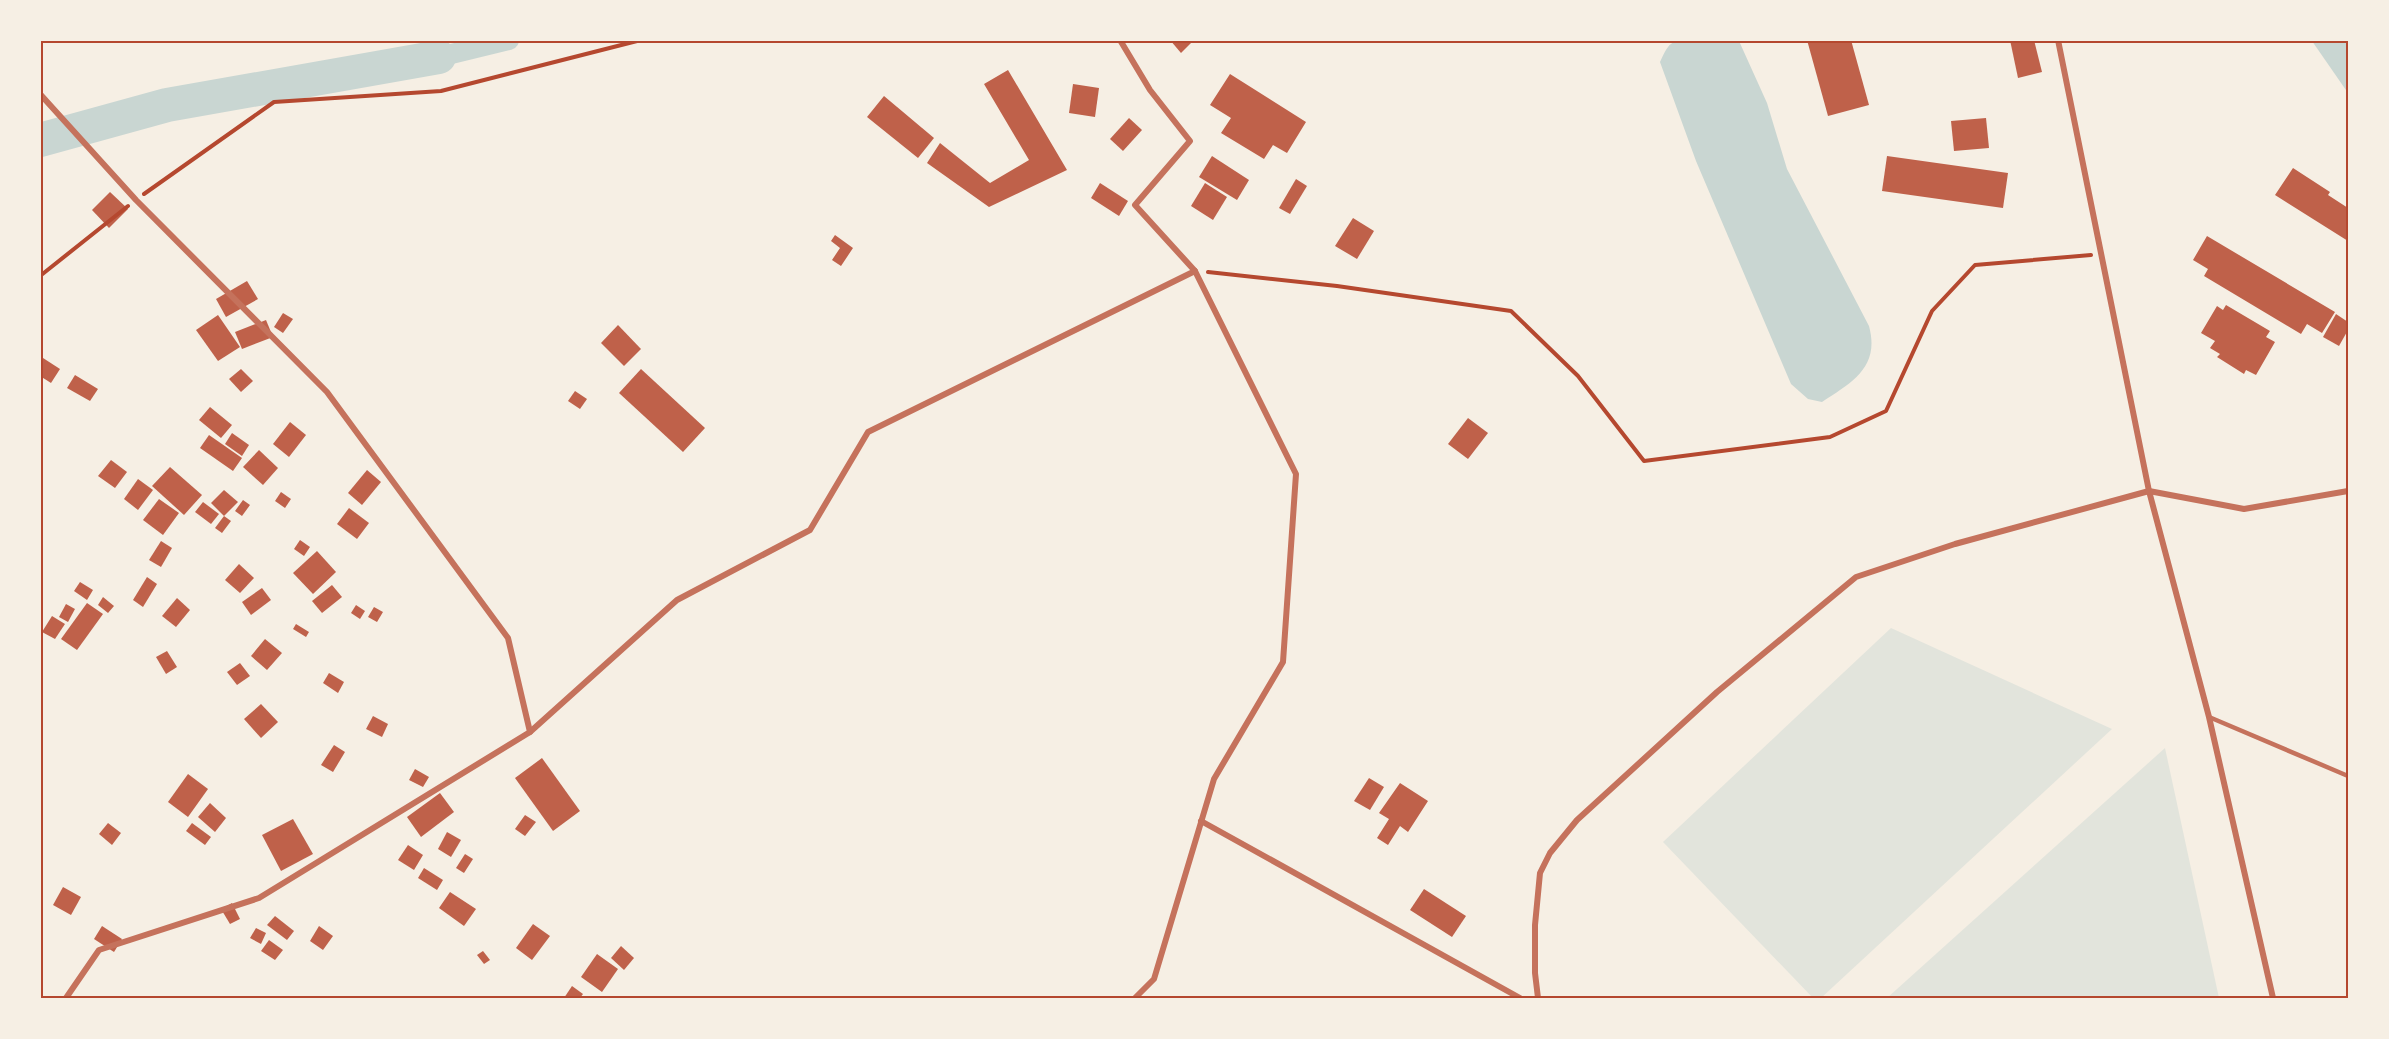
<svg xmlns="http://www.w3.org/2000/svg" width="2389" height="1039" font-family="Mulish,sans-serif">
<rect width="100%" height="100%" fill="#f6efe4"/>
<g fill="#e2e4dc">
<polygon points="1891,628 2112,729 1821,998 1813,998 1663,842"/>
<polygon points="2165,748 2219,998 1887,998"/>
</g>
<g fill="#c9d6d2">
<path d="M1695 40 1739 41 1767 103 1787 169 1869 326C1880 367 1853 382 1822 402L1808 399 1791 384 1696 161 1660 62C1670 40 1672 40 1695 40Z"/>
<polygon points="2312,41 2348,41 2348,93"/>
</g>
<g fill="none" stroke-linecap="round" stroke-linejoin="round">
<polyline stroke="#c9d6d2" stroke-width="20" points="439,57 509,40"/>
<polyline stroke="#c9d6d2" stroke-width="34" points="40,140 167,105 439,57"/>
</g>
<g fill="#bf614a">
<polygon points="1170,40 1194,40 1181,53"/>
<polygon points="1807,40 1851,40 1869,105 1828,116"/>
<polygon points="2010,40 2034,40 2042,72 2018,78"/>
<polygon points="1008,70 1067,170 989,207 927,163 940,143 990,183 1029,160 984,84"/>
<polygon points="1230,74 1306,122 1287,153 1273,145 1264,159 1221,133 1231,118 1210,105"/>
<polygon points="1073,84 1099,88 1095,117 1069,113"/>
<polygon points="884,96 934,138 918,158 867,117"/>
<polygon points="1129,118 1142,130 1123,151 1110,139"/>
<polygon points="1986,118 1989,148 1954,151 1951,121"/>
<polygon points="1212,156 1249,180 1237,200 1199,177"/>
<polygon points="1887,156 2008,173 2003,208 1882,191"/>
<polygon points="2293,168 2330,192 2328,195 2348,208 2348,241 2275,195"/>
<polygon points="1296,179 1307,186 1290,214 1279,208"/>
<polygon points="1100,183 1128,201 1119,216 1091,198"/>
<polygon points="1205,183 1227,197 1213,220 1191,206"/>
<polygon points="110,192 128,209 109,228 92,210"/>
<polygon points="1353,218 1374,231 1357,259 1335,246"/>
<polygon points="835,235 853,248 841,266 832,260 840,248 831,241"/>
<polygon points="2207,236 2335,312 2322,333 2307,324 2301,334 2204,276 2208,269 2193,260"/>
<polygon points="247,281 258,299 226,317 216,299"/>
<polygon points="2226,305 2270,331 2266,337 2275,342 2256,375 2246,370 2244,374 2217,357 2220,354 2210,348 2215,341 2201,333 2217,306 2223,310"/>
<polygon points="283,313 293,319 283,333 274,327"/>
<polygon points="2336,314 2348,322 2348,330 2339,346 2323,337"/>
<polygon points="218,315 240,347 218,361 196,330"/>
<polygon points="266,320 273,337 242,349 235,332"/>
<polygon points="618,325 641,349 624,366 601,343"/>
<polygon points="43,358 60,369 51,383 40,376 40,362"/>
<polygon points="241,369 253,381 241,392 229,379"/>
<polygon points="641,369 705,428 683,452 619,393"/>
<polygon points="75,375 98,389 90,401 67,388"/>
<polygon points="575,391 587,399 580,409 568,401"/>
<polygon points="210,407 232,425 221,438 199,420"/>
<polygon points="1468,418 1488,433 1468,459 1448,444"/>
<polygon points="290,422 306,435 289,457 273,444"/>
<polygon points="232,433 249,445 242,456 225,444"/>
<polygon points="209,435 242,458 233,471 200,448"/>
<polygon points="259,450 278,468 263,485 243,467"/>
<polygon points="111,460 127,472 115,488 98,476"/>
<polygon points="170,467 202,495 184,515 152,486"/>
<polygon points="367,470 381,482 362,505 348,493"/>
<polygon points="138,479 153,490 138,510 124,499"/>
<polygon points="224,490 238,502 224,516 211,503"/>
<polygon points="281,492 291,499 285,508 275,501"/>
<polygon points="159,499 179,513 163,535 143,520"/>
<polygon points="243,500 250,505 242,516 235,511"/>
<polygon points="203,502 219,514 211,524 195,512"/>
<polygon points="349,508 369,523 357,539 337,524"/>
<polygon points="224,516 231,521 222,533 215,528"/>
<polygon points="300,540 310,547 304,556 294,549"/>
<polygon points="161,541 172,548 161,567 149,560"/>
<polygon points="317,551 336,572 313,594 293,573"/>
<polygon points="239,564 254,578 240,593 225,580"/>
<polygon points="147,577 157,584 143,607 133,600"/>
<polygon points="80,582 93,590 87,600 74,591"/>
<polygon points="332,585 342,597 322,613 312,601"/>
<polygon points="262,588 271,600 251,615 242,602"/>
<polygon points="103,597 114,606 108,613 98,605"/>
<polygon points="177,598 190,610 176,627 162,616"/>
<polygon points="87,603 103,614 77,650 61,639"/>
<polygon points="66,604 75,609 68,622 59,617"/>
<polygon points="356,605 365,611 360,619 351,613"/>
<polygon points="374,607 383,612 377,622 368,617"/>
<polygon points="52,616 65,624 55,639 42,632"/>
<polygon points="296,624 309,632 306,637 293,629"/>
<polygon points="265,639 282,653 267,670 251,656"/>
<polygon points="167,651 177,667 166,674 156,657"/>
<polygon points="240,663 250,676 237,685 227,672"/>
<polygon points="329,673 344,682 338,693 323,683"/>
<polygon points="261,704 278,722 261,738 244,719"/>
<polygon points="373,716 388,724 382,737 366,729"/>
<polygon points="334,745 345,752 333,772 321,765"/>
<polygon points="542,758 580,811 553,831 515,778"/>
<polygon points="415,769 429,777 423,787 409,780"/>
<polygon points="188,774 208,789 188,817 168,802"/>
<polygon points="1369,778 1384,787 1370,810 1354,801"/>
<polygon points="1400,783 1428,801 1408,832 1400,826 1388,845 1377,838 1389,819 1379,813"/>
<polygon points="440,793 454,812 421,837 407,817"/>
<polygon points="210,803 226,818 215,832 198,817"/>
<polygon points="525,815 536,822 525,836 515,829"/>
<polygon points="293,819 313,854 281,871 262,835"/>
<polygon points="108,823 121,833 112,845 99,834"/>
<polygon points="192,823 211,837 205,845 186,831"/>
<polygon points="447,832 461,840 451,857 438,849"/>
<polygon points="408,845 423,855 414,870 398,860"/>
<polygon points="465,854 473,859 464,873 456,868"/>
<polygon points="424,868 443,880 437,890 418,878"/>
<polygon points="63,887 81,897 71,915 53,905"/>
<polygon points="1424,889 1466,916 1452,937 1410,910"/>
<polygon points="450,892 476,909 464,926 439,908"/>
<polygon points="232,903 240,919 230,924 221,909"/>
<polygon points="275,916 294,931 287,940 267,925"/>
<polygon points="533,924 550,936 532,960 516,948"/>
<polygon points="102,926 122,939 114,952 94,939"/>
<polygon points="319,926 333,936 323,950 310,941"/>
<polygon points="256,928 266,933 261,944 250,938"/>
<polygon points="269,940 283,950 275,960 261,951"/>
<polygon points="621,946 634,958 624,970 611,958"/>
<polygon points="483,951 490,960 484,964 477,955"/>
<polygon points="597,954 618,969 602,992 581,977"/>
<polygon points="572,986 583,994 580,998 564,998"/>
</g>
<g fill="none" stroke-linecap="round" stroke-linejoin="round">
<g stroke="#b5482f" stroke-width="4">
<polyline points="144,194 274,102 441,91 641,40"/>
<polyline points="1208,272 1337,286 1511,311 1578,376 1644,461 1830,437 1886,411 1932,311 1975,265 2091,255"/>
<polyline points="40,276 128,206"/>
</g>
<polyline stroke="#c5725c" stroke-width="4.5" points="2209,717 2348,776"/>
<g stroke="#c5725c" stroke-width="6">
<polyline points="2058,40 2149,491 2209,717 2273,998"/>
<polyline points="40,94 136,200 327,392 508,638 530,732 259,898 99,950 66,998"/>
<polyline points="530,732 677,600 810,530 868,432 1195,271 1135,205 1190,141 1150,90 1120,40"/>
<polyline points="1201,821 1520,998"/>
<polyline points="1135,998 1154,979 1214,779 1283,662 1296,474 1195,271"/>
<polyline points="1538,998 1535,973 1535,925 1540,873 1550,853 1577,820 1717,692 1856,577 1955,544 2149,491 2244,509 2348,491"/>
</g>
</g>
<rect width="2389" height="1039" fill="none" stroke="#f6efe4" stroke-width="84"/>
<rect x="42" y="42" width="2305" height="955" fill="none" stroke="#b5482f" stroke-width="2"/>
</svg>
